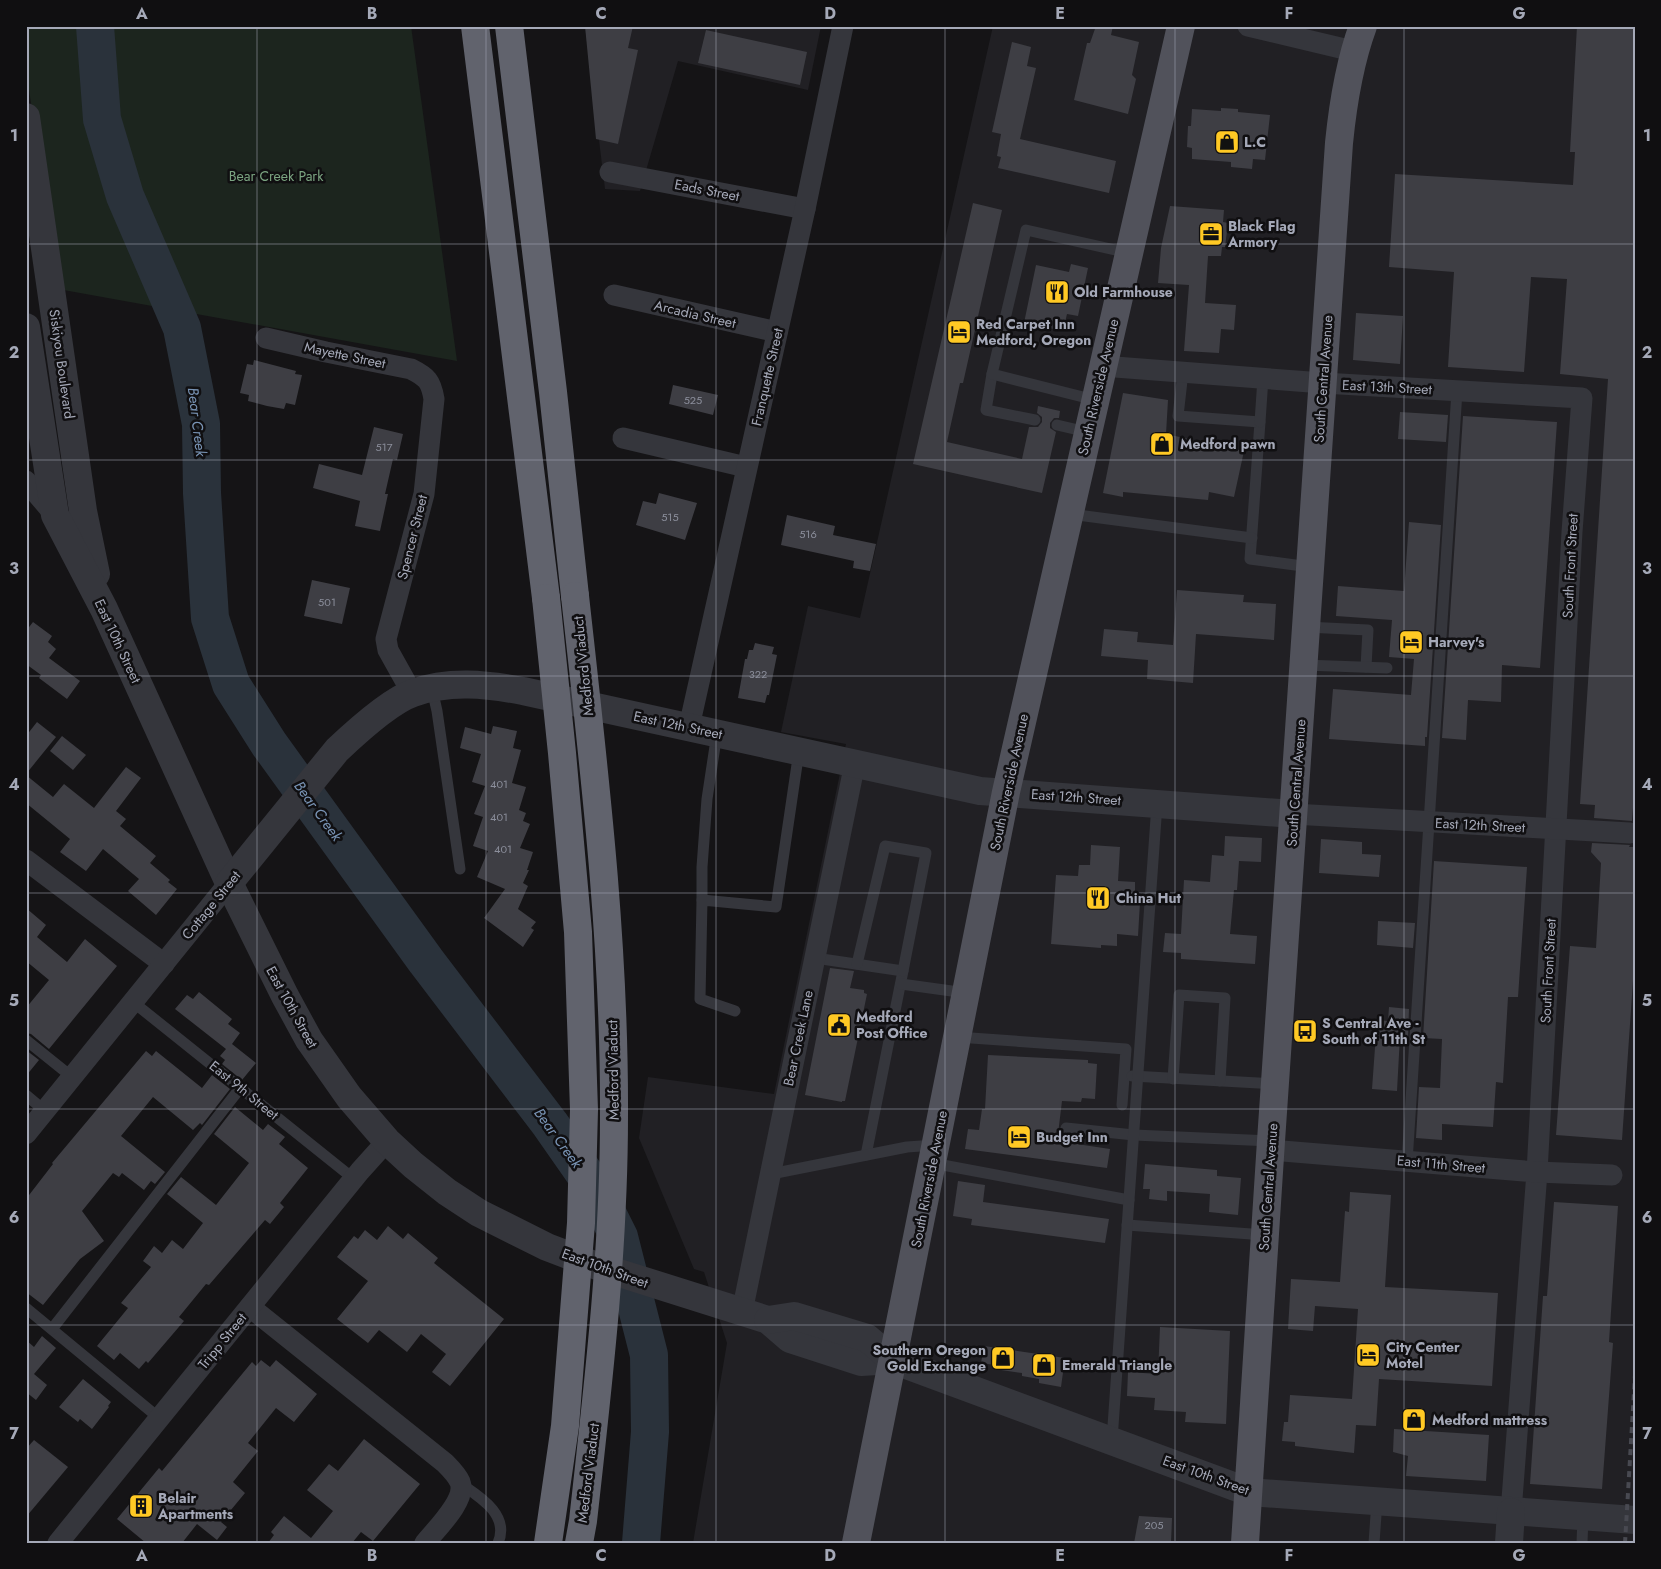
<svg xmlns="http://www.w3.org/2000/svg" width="1661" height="1569" font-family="Jost,sans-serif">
<rect width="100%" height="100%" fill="#151416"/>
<g fill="#212024">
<polygon points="585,26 821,26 808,90 678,61 640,191 605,189"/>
<polygon points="993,26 1635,26 1635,1543 693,1543 727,1343 704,1272 694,1269 639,1138 648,1077 774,1094 846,744 781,732 808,606 860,618"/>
</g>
<polygon fill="#1c251e" points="26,26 411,26 457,361 58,289 26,69"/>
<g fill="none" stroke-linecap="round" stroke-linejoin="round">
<polyline stroke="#2a323b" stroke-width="38" points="95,26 102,119 125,196 182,328 201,424 202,493 210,618 231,684 269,744 426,961 550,1124 594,1187 619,1237 649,1355 650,1432 641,1543"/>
</g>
<g fill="#3e3e44">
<polygon points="585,26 633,26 628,48 638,50 618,144 596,139"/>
<polygon points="1096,26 1113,26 1111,35 1139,42 1132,75 1136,79 1128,114 1074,100 1087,43 1090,43"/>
<polygon points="1577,26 1635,26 1635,808 1633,808 1632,821 1594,818 1595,805 1580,804 1608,379 1560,374 1567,279 1531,277 1524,372 1448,367 1454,272 1389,267 1395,174 1573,185 1575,152 1570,152"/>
<polygon points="706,30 807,52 800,85 698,63"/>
<polygon points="1012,42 1031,47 1027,66 1036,68 1020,139 1116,161 1109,193 998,168 1001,157 997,156 1001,134 992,132"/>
<polygon points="1221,108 1238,109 1238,112 1270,115 1265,160 1253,159 1252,169 1231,167 1231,162 1192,159 1192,148 1187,147 1188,126 1191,126 1192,109 1221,111"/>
<polygon points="973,203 1002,210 963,383 960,383 947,442 1022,459 1029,427 1038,427 1042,422 1042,417 1037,413 1038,406 1060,411 1059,418 1054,418 1050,423 1050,428 1056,432 1042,493 913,464"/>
<polygon points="1170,206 1224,210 1223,222 1228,223 1225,247 1222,247 1221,256 1208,256 1205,303 1236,305 1234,330 1221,329 1219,353 1184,351 1189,285 1158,283 1161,248"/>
<polygon points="1071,264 1088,268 1078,316 1067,314 1063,331 1024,323 1036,265 1069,272"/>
<polygon points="1356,313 1403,316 1400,364 1353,360"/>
<polygon points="254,360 296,371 295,374 302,375 295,405 286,403 284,409 267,406 248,401 249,395 240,393 247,364 253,365"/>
<polygon points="673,385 718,395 713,415 669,404"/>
<polygon points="1123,393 1168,400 1166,434 1244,451 1234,497 1209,492 1208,500 1123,492 1123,497 1103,493"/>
<polygon points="1400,412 1448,415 1446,442 1398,439"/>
<polygon points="1463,416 1557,422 1540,668 1502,665 1501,702 1468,700 1466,740 1442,738"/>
<polygon points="374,427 403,434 397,460 393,459 385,494 388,494 380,531 355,526 360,501 313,488 319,464 362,475"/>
<polygon points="659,493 697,503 685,540 636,525 643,501 656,504"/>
<polygon points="787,515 835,526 833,535 876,544 870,571 853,568 854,561 781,545"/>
<polygon points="1409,522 1441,525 1427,737 1425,737 1425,746 1329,739 1333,689 1411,695 1414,659 1389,657 1392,620 1336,616 1338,586 1404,591"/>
<polygon points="312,580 350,588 342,624 304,616"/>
<polygon points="1177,590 1244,595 1243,602 1276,604 1274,640 1196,634 1193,683 1147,679 1148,660 1101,656 1104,629 1138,632 1137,642 1173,645"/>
<polygon points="33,622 52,636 48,642 56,649 49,658 80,681 67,699 39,678 41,675 26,664 26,631"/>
<polygon points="755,643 774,647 772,654 777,655 769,695 767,695 765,703 738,698 745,659 747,659 749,650 753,650"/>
<polygon points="37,722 56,737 26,774 26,736"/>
<polygon points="493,726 517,731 513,748 521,750 512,783 526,787 519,810 526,813 523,821 530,824 520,848 533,852 527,870 529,870 523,883 528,886 518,909 536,922 531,928 534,930 523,947 484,918 505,889 477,877 488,851 473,846 483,817 474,814 485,786 472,782 481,754 460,748 465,727 491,734"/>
<polygon points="62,736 86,755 73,770 50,751"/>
<polygon points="126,767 141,778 116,811 126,819 120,826 156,856 150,863 170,880 168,882 177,889 156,915 128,891 139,879 103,849 86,871 60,852 70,839 26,803 26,775 53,797 64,784 94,808"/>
<polygon points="1225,836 1262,838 1261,862 1239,861 1237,890 1234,890 1230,934 1257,936 1255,964 1181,959 1181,953 1163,952 1165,933 1181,934 1184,880 1210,882 1212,855 1224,856"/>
<polygon points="1321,839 1362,842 1362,854 1381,855 1379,877 1319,873"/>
<polygon points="1592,843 1630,845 1629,847 1635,847 1635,952 1622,1140 1556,1135 1570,946 1596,948 1601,863 1591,852"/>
<polygon points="1091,845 1120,847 1118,881 1135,882 1135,893 1138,894 1137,902 1140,902 1138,936 1117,934 1117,946 1101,945 1101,948 1051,944 1056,875 1078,876 1079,865 1090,865"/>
<polygon points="1434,861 1527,867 1518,997 1508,997 1503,1083 1496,1082 1493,1127 1442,1124 1442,1140 1416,1138 1419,1087 1440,1088 1442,1039 1423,1038"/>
<polygon points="26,908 46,925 37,937 67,962 85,939 117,966 49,1049 31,1034 26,1033 26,1008 49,980 26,961"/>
<polygon points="1378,921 1415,923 1413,948 1377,945"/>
<polygon points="830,968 854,971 850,988 864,990 864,993 867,994 845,1101 842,1101 842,1102 805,1095"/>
<polygon points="199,992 232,1019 228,1024 240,1033 232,1044 256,1063 242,1080 222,1064 225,1060 220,1056 226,1049 175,1009 187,995 193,999"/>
<polygon points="1389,1007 1409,1009 1408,1037 1400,1036 1397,1091 1372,1089 1377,1020 1388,1021"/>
<polygon points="26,1050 39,1060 26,1076"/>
<polygon points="146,1051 152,1056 156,1051 202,1088 212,1075 230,1089 202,1125 200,1123 193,1130 153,1097 121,1136 165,1172 155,1184 151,1181 144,1190 122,1173 119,1177 113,1173 82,1211 104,1241 80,1259 43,1305 26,1292 26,1199 53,1164 52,1163"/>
<polygon points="988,1055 1088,1060 1088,1063 1097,1064 1095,1099 1082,1098 1081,1102 1062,1101 1058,1134 1071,1136 1070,1143 1110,1149 1107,1168 965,1149 968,1129 979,1130 982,1109 985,1109"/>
<polygon points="235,1107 263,1130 268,1124 285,1137 279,1144 308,1168 280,1203 284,1207 270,1224 265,1220 209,1285 206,1284 179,1317 184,1321 148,1363 146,1361 139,1369 120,1353 114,1360 97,1346 128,1308 121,1303 151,1267 143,1261 154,1246 162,1253 172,1240 183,1249 203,1223 167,1194 181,1177 216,1205 249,1163 214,1134"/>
<polygon points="1145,1164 1217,1170 1217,1176 1241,1178 1238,1215 1209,1212 1210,1194 1167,1191 1167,1201 1149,1199 1150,1189 1143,1189"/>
<polygon points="958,1181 985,1185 983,1202 1109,1219 1105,1243 971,1225 972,1219 953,1216"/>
<polygon points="1350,1192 1391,1195 1385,1287 1498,1293 1492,1386 1379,1379 1376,1426 1356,1425 1354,1453 1295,1446 1295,1442 1282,1441 1284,1422 1288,1422 1290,1395 1352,1399 1358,1309 1315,1306 1313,1331 1288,1329 1291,1279 1340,1282 1345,1211 1349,1212"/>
<polygon points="1554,1202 1618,1206 1609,1342 1613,1343 1602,1489 1530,1484 1543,1296 1547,1296"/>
<polygon points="388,1226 403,1239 408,1233 438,1258 434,1263 504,1319 450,1386 432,1372 446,1354 421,1334 407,1352 379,1330 368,1343 337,1319 368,1281 337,1257 354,1236 358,1239 365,1230 377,1240"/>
<polygon points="1160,1327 1230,1331 1226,1424 1185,1422 1186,1412 1154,1410 1155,1398 1127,1396 1128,1372 1158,1374"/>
<polygon points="42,1336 56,1348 34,1374 47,1385 36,1400 26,1392 26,1340 34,1347"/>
<polygon points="984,1346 1065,1358 1061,1387 1039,1383 1039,1379 1022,1376 1022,1373 1001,1370 1002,1366 981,1363"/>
<polygon points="261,1360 270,1367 276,1360 317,1394 294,1422 276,1408 248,1443 258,1451 233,1482 245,1493 221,1522 227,1527 217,1540 197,1524 182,1543 146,1543 117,1519 159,1468 162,1471 252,1362 256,1366"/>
<polygon points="83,1379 111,1402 108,1406 109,1407 92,1429 80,1419 78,1422 59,1407"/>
<polygon points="1394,1429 1489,1435 1486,1481 1406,1476 1408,1456 1393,1452"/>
<polygon points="364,1439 420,1484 373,1541 361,1532 352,1543 268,1543 274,1535 271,1532 284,1516 311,1538 333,1511 307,1490 329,1464 338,1471"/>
<polygon points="34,1440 68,1467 26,1517 26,1449"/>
<polygon points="1139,1516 1172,1518 1171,1543 1134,1543"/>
</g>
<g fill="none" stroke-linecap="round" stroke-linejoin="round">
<g stroke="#35363c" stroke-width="11">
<polyline points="1183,372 1178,416 1260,422 1250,559 1310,567"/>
<polyline points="992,374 986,410 1035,420"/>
<polyline points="1095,400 992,374 1026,230 1129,253"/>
<polyline points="1260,422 1263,378"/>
<polyline points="1057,425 1087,432"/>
<polyline points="1070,514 1252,538"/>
<polyline points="1306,627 1368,630 1366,667"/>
<polyline points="1304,665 1387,668"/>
<polyline points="432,689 437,711 460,869"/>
<polyline points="702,900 702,867 707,799 717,733"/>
<polyline points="815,958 903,971 866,1155"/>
<polyline points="857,964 885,846 926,853 903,971"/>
<polyline points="901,984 966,993"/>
<polyline points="133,1002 354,1179"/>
<polyline points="735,1011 700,999 702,900 776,907 799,751"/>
<polyline points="957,1037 1126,1049 1122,1105"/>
<polyline points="26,1040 72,1077"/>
<polyline points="1132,1076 1275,1084"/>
<polyline points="1173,1079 1179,995 1225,998 1220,1081"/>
<polyline points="26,1095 45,1111"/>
<polyline points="1066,1128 1134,1135 1271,1141"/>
<polyline points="1407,1162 1457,391"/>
<polyline points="932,1163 1129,1200"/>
<polyline points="771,1174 907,1147 935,1145"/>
<polyline points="1127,1225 1265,1235"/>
<polyline points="26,1308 159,1418"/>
<polyline points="52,1329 241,1087"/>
<polyline points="1112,1440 1157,804"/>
<path d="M461 1484C480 1497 510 1515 498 1543"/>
<polyline points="1374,1543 1377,1501"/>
<polyline points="1582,1543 1583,1517"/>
</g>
<g stroke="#35363c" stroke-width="21">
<polyline points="1248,26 1353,51"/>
<polyline points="610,172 805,209"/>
<polyline points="614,295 777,332"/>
<path d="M266 338 326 352 411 369C427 377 431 381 434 399L424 494 386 639 388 650 412 693"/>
<polyline points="1102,366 1323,383 1582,398 1572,532 1537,1172 1511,1512"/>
<polyline points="623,438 746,467"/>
<polyline points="26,481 55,515"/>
<polyline points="689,727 805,209 843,26"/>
<polyline points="1293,814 1630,833"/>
<polyline points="26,860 164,964"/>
<polyline points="26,1134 229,883"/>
<polyline points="1270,1150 1537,1172 1612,1175"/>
<path d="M250 1307 445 1463C451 1469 457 1475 460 1482 467 1500 436 1529 425 1543"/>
<polyline points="742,1312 855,763"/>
<polyline points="58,1543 360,1171 387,1141"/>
</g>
<g stroke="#35363c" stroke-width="28">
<polyline points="26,117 83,511 96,574"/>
<polyline points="26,327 55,515 104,609 229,883 285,996 309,1040 349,1097 387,1141 413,1165 447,1192 479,1213 547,1247 597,1266 768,1320 790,1339 861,1362 893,1360"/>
<path d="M229 883 337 750C355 733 390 701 413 693 449 680 486 684 523 691L980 791 1293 814"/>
<polyline points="768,1320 794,1316 867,1338 893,1360 1249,1492 1635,1520"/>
<polyline points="1509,1543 1511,1512"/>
</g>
<g stroke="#51525b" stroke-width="28">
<polyline points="856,1543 1006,792 1181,26"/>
<path d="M1245 1543 1271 1141 1339 143C1343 103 1349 64 1363 26"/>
</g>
<g stroke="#61636d" stroke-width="28">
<polyline points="475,26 546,598"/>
<polyline points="509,26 553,392 575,596"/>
</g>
<polyline stroke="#484951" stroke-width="4" stroke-dasharray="6 5" stroke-linecap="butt" points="1625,1543 1635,1375"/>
<g stroke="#61636d" stroke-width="28">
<path d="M575 596C594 769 615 942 614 1117 614 1252 598 1386 583 1521L579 1543"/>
<polyline points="546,598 562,753 578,932 584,1110 581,1223 565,1426 548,1543"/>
</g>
</g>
<path fill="none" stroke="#a5a9b8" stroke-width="1" stroke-opacity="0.55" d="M257 26V1543M486 26V1543M716 26V1543M945 26V1543M1175 26V1543M1404 26V1543M26 244H1635M26 460H1635M26 676H1635M26 893H1635M26 1109H1635M26 1325H1635"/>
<defs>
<symbol id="shop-square" viewBox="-11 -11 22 22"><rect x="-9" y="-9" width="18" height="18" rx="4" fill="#ffc924" stroke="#100f11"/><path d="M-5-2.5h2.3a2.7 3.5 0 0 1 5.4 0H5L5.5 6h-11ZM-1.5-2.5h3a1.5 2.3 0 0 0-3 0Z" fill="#111"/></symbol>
<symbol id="office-square" viewBox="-11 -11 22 22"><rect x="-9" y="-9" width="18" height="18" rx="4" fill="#ffc924" stroke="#100f11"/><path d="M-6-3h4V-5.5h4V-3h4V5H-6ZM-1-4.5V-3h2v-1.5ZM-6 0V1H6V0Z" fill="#111"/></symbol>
<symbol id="restaurant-square" viewBox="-11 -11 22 22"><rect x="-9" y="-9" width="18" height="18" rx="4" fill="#ffc924" stroke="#100f11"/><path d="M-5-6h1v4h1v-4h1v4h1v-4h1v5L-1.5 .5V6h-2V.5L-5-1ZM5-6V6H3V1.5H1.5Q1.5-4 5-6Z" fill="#111"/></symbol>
<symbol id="hotel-square" viewBox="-11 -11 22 22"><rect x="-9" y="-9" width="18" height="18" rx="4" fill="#ffc924" stroke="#100f11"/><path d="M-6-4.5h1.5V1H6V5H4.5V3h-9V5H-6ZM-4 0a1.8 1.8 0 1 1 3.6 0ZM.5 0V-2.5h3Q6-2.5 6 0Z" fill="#111"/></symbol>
<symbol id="civic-square" viewBox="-11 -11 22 22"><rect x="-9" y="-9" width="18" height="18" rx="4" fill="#ffc924" stroke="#100f11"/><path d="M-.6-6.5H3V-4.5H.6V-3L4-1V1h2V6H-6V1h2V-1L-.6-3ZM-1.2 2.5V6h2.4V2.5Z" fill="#111"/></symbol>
<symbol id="bus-square" viewBox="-11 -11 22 22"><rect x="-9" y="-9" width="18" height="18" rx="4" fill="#ffc924" stroke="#100f11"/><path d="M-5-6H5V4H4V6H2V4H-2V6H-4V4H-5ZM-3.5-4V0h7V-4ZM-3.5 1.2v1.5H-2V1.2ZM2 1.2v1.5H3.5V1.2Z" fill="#111"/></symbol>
<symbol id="building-square" viewBox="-11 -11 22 22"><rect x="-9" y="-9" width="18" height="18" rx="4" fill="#ffc924" stroke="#100f11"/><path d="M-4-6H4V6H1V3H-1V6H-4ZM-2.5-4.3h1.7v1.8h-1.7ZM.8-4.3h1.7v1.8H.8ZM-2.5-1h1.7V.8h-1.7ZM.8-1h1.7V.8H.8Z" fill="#111"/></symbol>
</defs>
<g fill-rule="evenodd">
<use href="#shop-square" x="1213" y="128" width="28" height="28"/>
<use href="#office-square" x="1197" y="220" width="28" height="28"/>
<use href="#restaurant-square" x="1043" y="278" width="28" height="28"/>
<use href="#hotel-square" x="945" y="318" width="28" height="28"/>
<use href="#shop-square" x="1148" y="430" width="28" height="28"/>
<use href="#hotel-square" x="1397" y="628" width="28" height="28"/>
<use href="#restaurant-square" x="1084" y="884" width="28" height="28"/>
<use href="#civic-square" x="825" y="1011" width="28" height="28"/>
<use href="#bus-square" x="1291" y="1017" width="28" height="28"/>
<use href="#hotel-square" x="1005" y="1123" width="28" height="28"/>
<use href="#hotel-square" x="1354" y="1341" width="28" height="28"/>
<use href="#shop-square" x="989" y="1344" width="28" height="28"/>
<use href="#shop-square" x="1030" y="1351" width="28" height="28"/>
<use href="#shop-square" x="1400" y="1406" width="28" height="28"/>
<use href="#building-square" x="127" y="1492" width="28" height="28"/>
</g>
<g text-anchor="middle" stroke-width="5" stroke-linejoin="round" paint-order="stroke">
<g font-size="11" fill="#8b8e9b">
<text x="693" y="404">525</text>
<text x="384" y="451">517</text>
<text x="670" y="521">515</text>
<text x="808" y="538">516</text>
<text x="327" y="606">501</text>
<text x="758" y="678">322</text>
<text x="499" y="788">401</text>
<text x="499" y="821">401</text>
<text x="503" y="853">401</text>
<text x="1154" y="1529">205</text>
</g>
<g font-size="14" font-weight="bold" fill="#a5a9b8" stroke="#100f11" text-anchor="start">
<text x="1244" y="147">L.C</text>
<text x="1228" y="231">Black Flag<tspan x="1228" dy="16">Armory</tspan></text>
<text x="1074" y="297">Old Farmhouse</text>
<text x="976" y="329">Red Carpet Inn<tspan x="976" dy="16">Medford, Oregon</tspan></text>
<text x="1180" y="449">Medford pawn</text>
<text x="1428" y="647">Harvey's</text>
<text x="1116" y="903">China Hut</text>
<text x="856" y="1022">Medford<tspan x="856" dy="16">Post Office</tspan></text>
<text x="1322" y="1028">S Central Ave -<tspan x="1322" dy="16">South of 11th St</tspan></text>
<text x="1036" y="1142">Budget Inn</text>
<text x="1386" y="1352">City Center<tspan x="1386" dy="16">Motel</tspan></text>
<text x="986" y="1355" text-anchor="end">Southern Oregon<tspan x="986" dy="16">Gold Exchange</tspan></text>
<text x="1062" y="1370">Emerald Triangle</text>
<text x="1432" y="1425">Medford mattress</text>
<text x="158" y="1503">Belair<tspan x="158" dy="16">Apartments</tspan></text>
</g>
<g font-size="14" fill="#7ba481" stroke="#100f11">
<text x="276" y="181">Bear Creek Park</text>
</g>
<g font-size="14" fill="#a5a9b8" stroke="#100f11">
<text transform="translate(707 190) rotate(11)" y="5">Eads Street</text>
<text transform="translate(695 314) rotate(13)" y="5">Arcadia Street</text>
<text transform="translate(345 355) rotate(12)" y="5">Mayette Street</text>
<text transform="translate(62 364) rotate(82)" y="5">Siskiyou Boulevard</text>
<text transform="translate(767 377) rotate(-77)" y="5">Franquette Street</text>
<text transform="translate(1323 379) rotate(-86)" y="5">South Central Avenue</text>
<text transform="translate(1098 387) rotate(-77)" y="5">South Riverside Avenue</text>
<text transform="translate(1387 387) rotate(3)" y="5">East 13th Street</text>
<text transform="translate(412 537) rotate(-76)" y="5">Spencer Street</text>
<text transform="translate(1570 566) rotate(-87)" y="5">South Front Street</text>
<text transform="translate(118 641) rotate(65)" y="5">East 10th Street</text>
<text transform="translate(583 666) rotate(-96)" y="5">Medford Viaduct</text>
<text transform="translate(678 725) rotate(12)" y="5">East 12th Street</text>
<text transform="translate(1009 782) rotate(-78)" y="5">South Riverside Avenue</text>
<text transform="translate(1296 783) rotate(-86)" y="5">South Central Avenue</text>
<text transform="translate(1076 797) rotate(4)" y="5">East 12th Street</text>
<text transform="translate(1480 825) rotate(3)" y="5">East 12th Street</text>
<text transform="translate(211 905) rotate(-51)" y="5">Cottage Street</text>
<text transform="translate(1548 971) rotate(-87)" y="5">South Front Street</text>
<text transform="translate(292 1007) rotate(61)" y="5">East 10th Street</text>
<text transform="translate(798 1038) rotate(-78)" y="5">Bear Creek Lane</text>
<text transform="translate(613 1070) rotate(-91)" y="5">Medford Viaduct</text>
<text transform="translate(244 1090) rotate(39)" y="5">East 9th Street</text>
<text transform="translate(1441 1164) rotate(5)" y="5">East 11th Street</text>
<text transform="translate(929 1179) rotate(-79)" y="5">South Riverside Avenue</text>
<text transform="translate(1268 1187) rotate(-86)" y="5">South Central Avenue</text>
<text transform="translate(605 1268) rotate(20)" y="5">East 10th Street</text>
<text transform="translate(222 1341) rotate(-51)" y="5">Tripp Street</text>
<text transform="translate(588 1473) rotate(-83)" y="5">Medford Viaduct</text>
<text transform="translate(1206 1475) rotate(20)" y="5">East 10th Street</text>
</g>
<g font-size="15" font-style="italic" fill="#7994b5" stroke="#100f11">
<text transform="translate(197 422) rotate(83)" y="5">Bear Creek</text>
<text transform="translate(318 811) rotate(54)" y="5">Bear Creek</text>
<text transform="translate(558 1138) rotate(54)" y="5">Bear Creek</text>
</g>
</g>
<rect width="1661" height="1569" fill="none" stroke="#100f11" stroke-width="55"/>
<rect x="28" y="28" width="1606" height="1514" fill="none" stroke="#a5a9b8" stroke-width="2"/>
<g font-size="16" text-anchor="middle" font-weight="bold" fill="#a5a9b8">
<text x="142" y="19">A</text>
<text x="372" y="19">B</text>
<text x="601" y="19">C</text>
<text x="830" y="19">D</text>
<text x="1060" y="19">E</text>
<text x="1289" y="19">F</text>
<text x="1519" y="19">G</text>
<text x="14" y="141">1</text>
<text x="1647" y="141">1</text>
<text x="14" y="358">2</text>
<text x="1647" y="358">2</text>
<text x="14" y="574">3</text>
<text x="1647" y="574">3</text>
<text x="14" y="790">4</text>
<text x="1647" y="790">4</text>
<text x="14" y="1006">5</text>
<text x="1647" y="1006">5</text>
<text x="14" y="1223">6</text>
<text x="1647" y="1223">6</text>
<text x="14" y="1439">7</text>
<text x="1647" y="1439">7</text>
<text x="142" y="1561">A</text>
<text x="372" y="1561">B</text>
<text x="601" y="1561">C</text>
<text x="830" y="1561">D</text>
<text x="1060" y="1561">E</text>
<text x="1289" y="1561">F</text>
<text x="1519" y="1561">G</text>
</g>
</svg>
